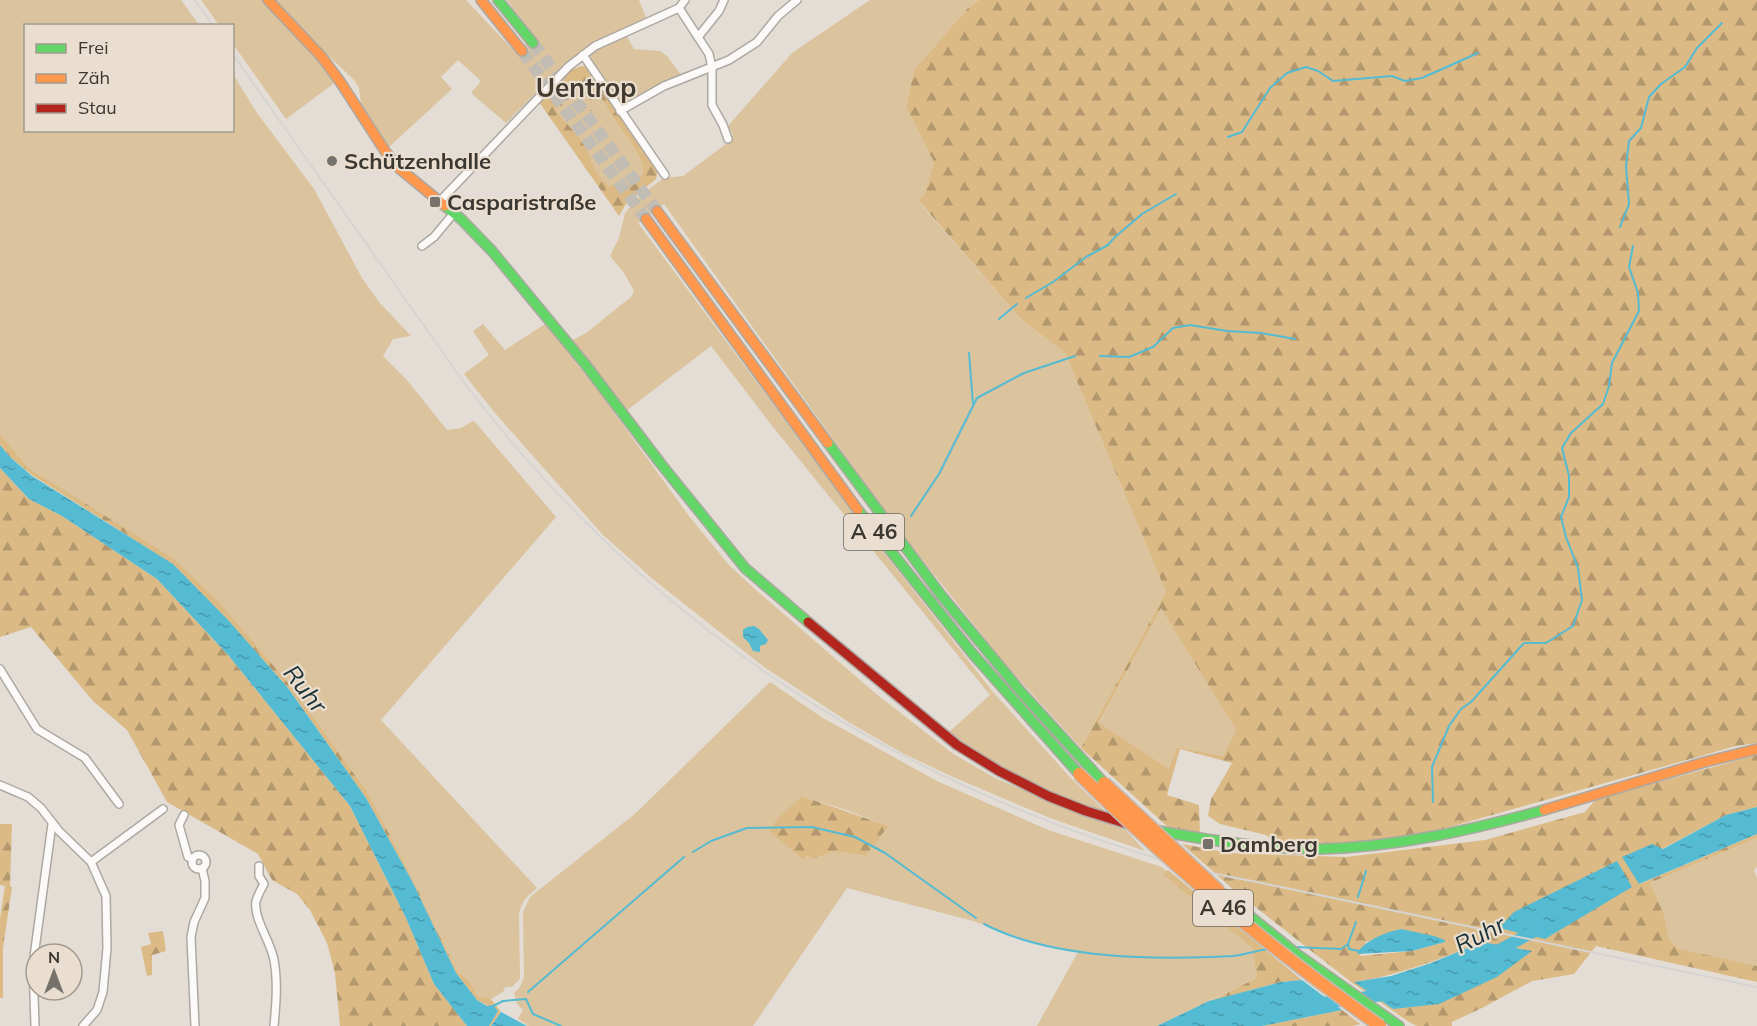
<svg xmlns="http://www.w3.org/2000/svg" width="1757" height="1026" font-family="Mulish,sans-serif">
<defs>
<pattern id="forest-firs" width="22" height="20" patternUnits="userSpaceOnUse" patternTransform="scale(1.5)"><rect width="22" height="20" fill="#dbba85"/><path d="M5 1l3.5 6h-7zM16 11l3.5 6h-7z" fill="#b3986d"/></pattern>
<pattern id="park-dots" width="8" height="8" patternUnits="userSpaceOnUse" patternTransform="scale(1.5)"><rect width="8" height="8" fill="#dbc39d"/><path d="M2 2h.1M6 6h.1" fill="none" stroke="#b39f81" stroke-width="1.8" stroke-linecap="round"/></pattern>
<pattern id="water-ripples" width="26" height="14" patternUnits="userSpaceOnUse" patternTransform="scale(1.5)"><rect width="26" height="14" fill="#54bbd3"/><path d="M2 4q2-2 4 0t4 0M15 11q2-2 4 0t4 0" fill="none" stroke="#4799ac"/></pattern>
</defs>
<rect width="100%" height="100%" fill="#e3ddd5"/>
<g fill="#dbc39d" fill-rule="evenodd">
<path d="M0 0H181L199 25 26 26V130H232L233 74 257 113 314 189 362 278 379 302 411 336 393 339 383 356 407 380 447 430 461 428 473 421 475 422 556 517 381 720 537 888C527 896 521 902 519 915L520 979 512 987H505L503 992 491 999 478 996 470 982 457 971 410 874 366 792 289 684 115 523 29 468 0 434Z"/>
<polygon points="201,0 262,0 320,59 337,81 286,119 233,44 232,26 219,25"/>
<polygon points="273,0 466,0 515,52 534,37 507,0 639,0 646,18 584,49 566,63 506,123 471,93 481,81 458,60 441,77 452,89 389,147 361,104 359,88 354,80 299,28"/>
<path d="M870 0H979L968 8 914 70 906 107 934 162 924 196 918 201 1020 318 1065 353 1166 592 1081 748 1006 665 895 525 664 204 638 223 878 545 993 692 1070 777 1107 813C1051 795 997 766 949 732L990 695 773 427 711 346 626 411 571 341 586 333 631 297 634 291 624 273 610 256 619 238 625 213 643 193 664 178 683 176 730 141 733 134 728 126 792 53Z"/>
<polygon points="626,35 634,49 660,51 667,56 681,75 620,104 591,63 591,53"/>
<path d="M567 83C575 82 583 82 590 87 602 95 610 113 618 125 637 151 667 187 609 186 593 172 594 162 584 146 575 128 556 119 553 98Z"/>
<polygon points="483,324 505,350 545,324 599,392 689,516 729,565 757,591 875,693 952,753 995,778 1083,816 1126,830 1145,851 1050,818 953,777 904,754 850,723 764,667 654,580 603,535 495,413 464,374 489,355 473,331"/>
<polygon points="1161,607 1236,730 1223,756 1177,747 1170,770 1099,724"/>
<path d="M770 682 823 718 937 781 1048 830 1162 867 1166 871 1165 875 1252 948 1257 978 1157 1026H1037L1078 952 1032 942 973 921 847 888 753 1026H529L518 1019 523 1010 517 1004 514 993 520 987 524 977 523 912 530 897 636 813ZM802 796 849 811 887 826 866 856 833 851 814 859 806 856Z"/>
<polygon points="1757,838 1757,867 1754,870 1757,878 1757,966 1680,950 1669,939 1650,883"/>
</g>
<g fill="url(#forest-firs)" fill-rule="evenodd">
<path d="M979 0H1757V743L1736 746 1439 830 1348 845 1274 842 1266 835 1220 824 1208 816 1211 799 1232 763 1180 749 1167 795 1199 805 1200 834 1169 828 1081 748 1166 592 1065 353 1020 318 918 200 924 196 934 162 906 107 914 70 968 8ZM1161 608 1236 730 1223 756 1177 747 1169 769 1099 723Z"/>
<path d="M581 66 587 67 591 72 658 169 656 179 626 204 619 216 539 102 570 71ZM567 83C575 82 583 82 590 87 602 95 610 113 618 125 637 151 667 187 609 186 593 172 594 162 584 145 575 128 556 119 553 98Z"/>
<polygon points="0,434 29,468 174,559 219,602 289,684 367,792 410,874 457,971 470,982 478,996 491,999 501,1012 491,1026 489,1026 498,1011 477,1000 456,973 412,881 366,798 288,688 229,621 173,564 32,475 10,457 0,445"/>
<polygon points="0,468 29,499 62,516 157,579 229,656 350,806 406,918 434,984 467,1026 340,1026 335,973 327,943 310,910 297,894 272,880 258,854 167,802 127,730 93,701 31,627 0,637"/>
<path d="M1757 755V807L1726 815 1662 849 1640 884 1757 834V838L1650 883 1663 913 1669 939 1679 949 1757 966V982L1596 946 1574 974 1532 981 1482 1008 1452 1022V1026H1417L1409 1022 1351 982 1235 891 1182 844 1230 853 1346 857 1485 840 1585 812 1596 799ZM1401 929 1445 942 1412 951 1360 956 1366 942ZM1482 942 1393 1009 1355 982C1403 974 1437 960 1482 942Z"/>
<polygon points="802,796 888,826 866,856 833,851 814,859 807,856 803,859 769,831 777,819"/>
<polygon points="0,824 12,824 10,886 12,887 3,948 3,998 0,998 0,919 5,886 0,885"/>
<polygon points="1168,870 1302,980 1281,982 1210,1001 1257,978 1252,948 1164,875 1166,871"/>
<polygon points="163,931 166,951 152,955 152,975 147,976 141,947 151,944 148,933"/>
<polygon points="1342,1010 1360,1024 1353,1026 1262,1026"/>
</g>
<path fill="url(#park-dots)" d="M573 87 587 92 598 110H593L566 120C558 106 556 95 573 87Z"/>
<g fill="url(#water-ripples)">
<polygon points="0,445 10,457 32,476 173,564 229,621 288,688 366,798 412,881 456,973 477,1000 487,1006 493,1005 498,1011 489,1026 467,1026 434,984 406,918 350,806 229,656 157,579 62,516 29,499 0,468"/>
<polygon points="754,626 759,629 768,640 766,644 760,646 760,652 753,651 749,643 743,637 743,630 747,627"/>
<polygon points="1757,807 1757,834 1639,884 1622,857 1652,844 1663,849 1726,815"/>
<polygon points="1617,861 1632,887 1545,939 1499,928 1514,912"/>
<path d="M1401 929 1434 936 1445 940V942L1412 951 1357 954C1363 941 1386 932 1401 929Z"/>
<polygon points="1482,942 1532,951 1497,977 1439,1004 1393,1009 1354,982 1391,976 1431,963"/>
<polygon points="1302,980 1342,1010 1262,1026 1157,1026 1209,1001 1281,982"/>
<polygon points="501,1012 527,1026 491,1026"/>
</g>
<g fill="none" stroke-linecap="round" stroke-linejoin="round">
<g stroke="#54bbd3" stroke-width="2">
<polyline points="1228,137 1242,132 1270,88 1287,73 1306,67 1318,71 1333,81 1392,76 1405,81 1422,78 1478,53"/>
<polyline points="1620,227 1629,204 1626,166 1629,141 1641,128 1649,97 1661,84 1685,67 1697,48 1722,23"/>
<polyline points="1026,298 1053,282 1086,257 1108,245 1114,238 1142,214 1176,194"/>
<polyline points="999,319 1017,304"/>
<polyline points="969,353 973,404"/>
<polyline points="1100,356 1129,357 1153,347 1173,328 1190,325 1227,331 1261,333 1295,339"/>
<polyline points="911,516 939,474 977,398 1024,373 1075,356"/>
<polyline points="1433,802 1432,767 1449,726 1461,709 1471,702 1524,643 1546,643 1573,626 1582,600 1578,568 1566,537 1561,517 1569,497 1569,476 1562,448 1571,433 1603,404 1609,386 1612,363 1639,311 1638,293 1629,267 1633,246"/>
<polyline points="693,852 711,841 747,828 812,827 855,837 885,853 976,918"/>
<polyline points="1358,897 1366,871"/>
<polyline points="1356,922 1348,944 1349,949 1359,951"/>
<path d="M984 924C1054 960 1157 960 1233 956 1245 955 1257 950 1269 949"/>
<polyline points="1295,947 1341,949 1348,944"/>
<polyline points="528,992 684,857"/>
<polyline points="491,1007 503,1001 526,999 533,1014 561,1026"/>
</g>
<g stroke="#54bbd3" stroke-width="12">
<polyline points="1492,954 1540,928"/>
<polyline points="1315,1004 1390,994"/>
</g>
<g stroke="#c1bcb4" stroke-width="12" stroke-dasharray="12 6" stroke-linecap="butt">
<polyline points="533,43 657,211"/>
<polyline points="522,51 646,219"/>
</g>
<defs>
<g id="street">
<polyline points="679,8 709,54 712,68 712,105 723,125 728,139"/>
<polyline points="698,37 719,11 724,0"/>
<polyline points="583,55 665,175"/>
<polyline points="620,111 664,86 729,60 757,42 778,16 797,0"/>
<polyline points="440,201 568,67 595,46 679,8 685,0"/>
<polyline points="422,246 434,237 454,213"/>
<polyline points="0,669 37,729 85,758 119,804"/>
<polyline points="0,785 28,797 41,808 59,831 91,862 106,896 107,948 103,992 97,1010 83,1026"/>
<polyline points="184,815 179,825 188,857 193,859"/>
<circle cx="199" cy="862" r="7"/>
<polyline points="91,862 163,809"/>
<path d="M259 866V876L264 884C261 889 258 895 256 901 253 918 271 942 274 960 278 982 276 1004 274 1026"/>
<polyline points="35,1026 33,964 52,824"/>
<polyline points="195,1026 191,937 194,922 205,898 205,881 202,868"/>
</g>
<g id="fast">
<polyline points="498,0 533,43"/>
<polyline points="445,206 461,219 492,251 585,364 661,464 745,568 808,622"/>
<polyline points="828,443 941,595 1022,693 1104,783"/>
<polyline points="858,510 972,653 1079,774"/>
<path d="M1153 830C1208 840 1264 849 1320 849 1397 847 1471 830 1544 810"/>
<polyline points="1219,891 1298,955 1399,1026"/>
</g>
<g id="slow">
<polyline points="268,0 321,56 339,80 385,151 400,169 445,206"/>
<polyline points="481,0 522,51"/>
<polyline points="657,211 828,443"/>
<polyline points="646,219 858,510"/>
<polyline points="1544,810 1705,762 1757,749"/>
</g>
<polyline id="jam" points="808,622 957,745 999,771 1048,796 1086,811 1128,824"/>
</defs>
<use href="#street" stroke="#ada8a1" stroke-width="10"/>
<use href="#fast" stroke="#ada8a1" stroke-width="12"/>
<use href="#slow" stroke="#ada8a1" stroke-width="12"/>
<use href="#jam" stroke="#ada8a1" stroke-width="12"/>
<use href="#street" stroke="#fbfaf9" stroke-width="7"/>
<use href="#fast" stroke="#63d668" stroke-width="9"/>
<use href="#slow" stroke="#ff974d" stroke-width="9"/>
<use href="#jam" stroke="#b3261e" stroke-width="9"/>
<g stroke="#d6d4d2" stroke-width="2">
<polyline points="195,0 213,26"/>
<path d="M232 53 465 384C649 626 895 786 1187 867 1208 873 1230 877 1252 881 1290 889 1329 897 1367 905 1497 933 1627 959 1757 987"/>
</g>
<defs>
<g id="slow-bridge">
<path d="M1079 774C1173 867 1272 950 1380 1026"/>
<polyline points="1104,783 1219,891"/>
</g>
</defs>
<use href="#slow-bridge" stroke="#bfbcb8" stroke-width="15" stroke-linecap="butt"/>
<use href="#slow-bridge" stroke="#ff974d" stroke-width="12"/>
</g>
<g fill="#76716a" stroke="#e9decf" stroke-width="2">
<circle cx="332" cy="161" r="6"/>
<rect x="429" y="196" width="12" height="12" rx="3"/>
<rect x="1202" y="838" width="12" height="12" rx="3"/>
</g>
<g text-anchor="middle" stroke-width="4.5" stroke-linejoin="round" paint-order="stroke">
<g fill="#e9decf" stroke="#6f6960" stroke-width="1.5">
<rect x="844" y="514" width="60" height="36" rx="4.5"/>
<rect x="1193" y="890" width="60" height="36" rx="4.5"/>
</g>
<g font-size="21" font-weight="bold" fill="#3b3731">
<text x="874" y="539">A 46</text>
<text x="1223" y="915">A 46</text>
</g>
<g font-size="22" font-weight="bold" fill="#3b3731" stroke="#e9decf" text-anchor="start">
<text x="344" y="169">Schützenhalle</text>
<text x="447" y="210">Casparistraße</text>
<text x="1220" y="852">Damberg</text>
</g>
<g font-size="24" font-style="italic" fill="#1b3138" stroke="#e9decf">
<text transform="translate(305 689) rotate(52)" y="8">Ruhr</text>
<text transform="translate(1480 935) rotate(-27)" y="8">Ruhr</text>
</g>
<g font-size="26" font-weight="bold" fill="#423a2e" stroke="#e9decf">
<text x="586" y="97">Uentrop</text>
</g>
</g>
<rect x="24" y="24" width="210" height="108" fill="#e9decf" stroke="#a39b90" stroke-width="1.5"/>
<rect x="36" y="44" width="30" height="9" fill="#63d668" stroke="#a39b90" stroke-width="1.5"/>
<text x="78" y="54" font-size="18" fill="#3b3731">Frei</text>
<rect x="36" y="74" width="30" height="9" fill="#ff974d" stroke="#a39b90" stroke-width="1.5"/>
<text x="78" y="84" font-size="18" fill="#3b3731">Zäh</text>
<rect x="36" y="104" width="30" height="9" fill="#b3261e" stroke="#a39b90" stroke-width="1.5"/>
<text x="78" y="114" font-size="18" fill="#3b3731">Stau</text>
<g transform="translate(54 972)"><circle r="28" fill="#e9decf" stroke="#a39b90" stroke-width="1.5"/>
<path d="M0-4.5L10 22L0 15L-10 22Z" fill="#76716a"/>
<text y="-9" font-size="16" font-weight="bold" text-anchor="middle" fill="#3b3731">N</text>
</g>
</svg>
